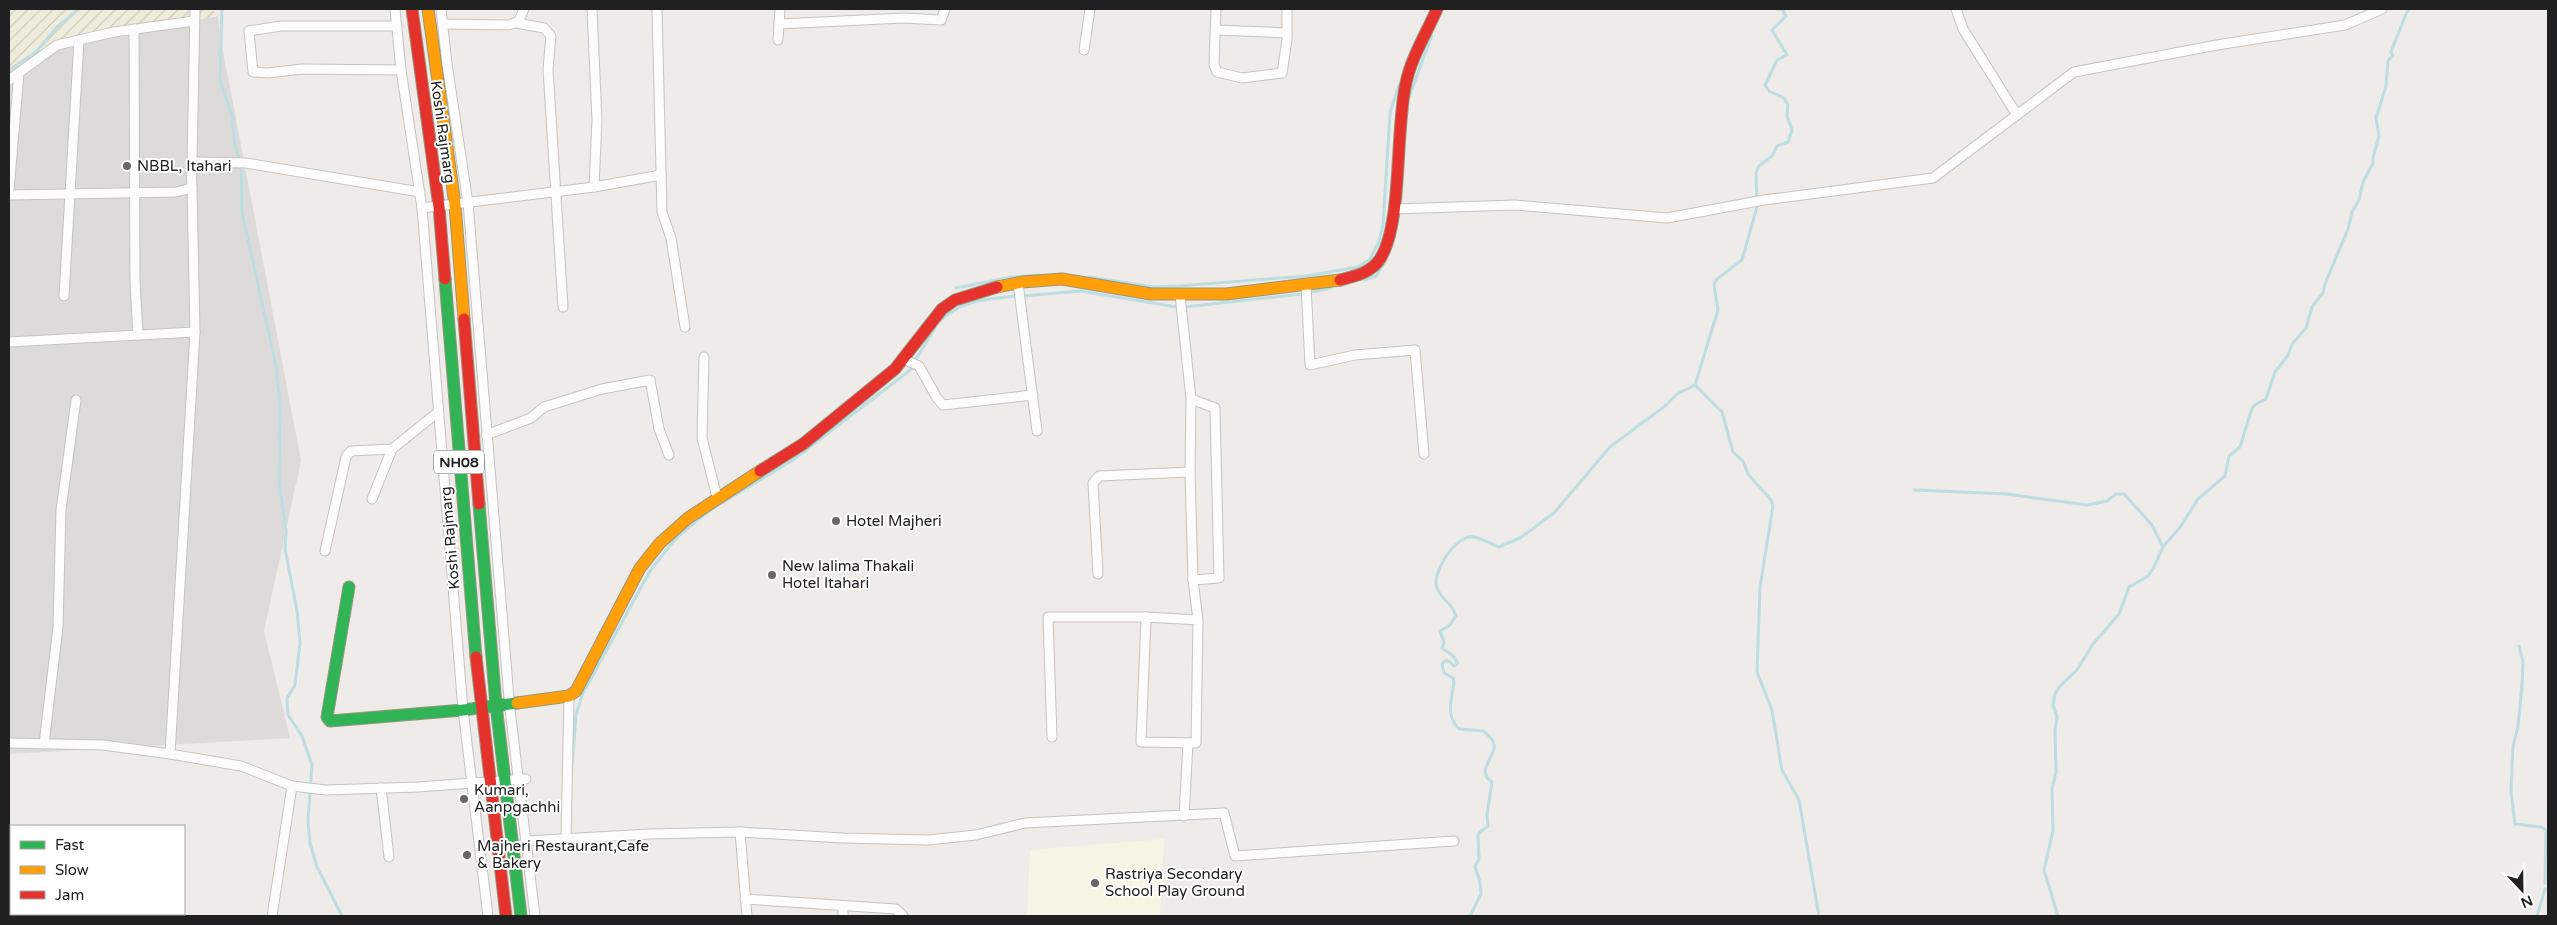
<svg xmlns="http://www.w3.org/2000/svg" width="2557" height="925" font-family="'Varela Round',sans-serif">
<defs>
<pattern id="farmland-furrows" width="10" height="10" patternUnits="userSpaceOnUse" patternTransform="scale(1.25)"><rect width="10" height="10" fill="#efecdb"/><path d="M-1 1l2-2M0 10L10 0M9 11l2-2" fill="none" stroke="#cdcabc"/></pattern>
</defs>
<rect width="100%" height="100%" fill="#eeebe8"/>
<polygon fill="#dddbda" points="218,16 220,35 301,461 264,631 290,738 9,754 9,69 92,37"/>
<polygon fill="#f7f4e4" points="1164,839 1160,916 1027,916 1030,850"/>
<polygon fill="url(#farmland-furrows)" points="9,9 212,9 218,16 92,37 9,69"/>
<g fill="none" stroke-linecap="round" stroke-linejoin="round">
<g stroke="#bcdee1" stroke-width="3">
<polyline points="222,9 220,80 232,116 235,146 241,163 242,212 276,366 280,405 279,482 286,531 285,549 297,611 300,643 295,685 287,698 288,715 302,736 312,765 308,821 310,843 317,867 342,916"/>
<polyline points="9,70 36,52 58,26 79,9"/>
<polyline points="1409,97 1432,35"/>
<polyline points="1405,127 1408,103"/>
<polyline points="1401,199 1402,185"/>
<polyline points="1389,252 1395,235"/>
<polyline points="1089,277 1154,287 1178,286 1306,276 1358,267 1370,259 1379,241 1383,225 1390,113 1399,85"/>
<polyline points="1364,280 1376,276 1386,260"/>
<polyline points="956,288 1012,277 1040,275"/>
<polyline points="1312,292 1331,288"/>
<polyline points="1023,296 1080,291 1177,307"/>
<polyline points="1185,307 1302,294"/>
<path d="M940 321C961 300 988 299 1016 296"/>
<polyline points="916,359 935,328"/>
<polyline points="1695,385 1722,412 1733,452 1743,461 1748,474 1771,500 1773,506 1760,587 1757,672 1772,710 1782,770 1799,800 1819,916"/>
<polyline points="1915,490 2007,494 2087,505 2107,501 2116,494 2124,494 2152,525 2163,547"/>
<polyline points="2519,646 2523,662 2522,685 2518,727 2513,746 2511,791 2515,824 2541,827 2546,830 2545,883"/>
<polyline points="571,779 576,715 582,695 650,571 676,538 710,510 793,460 913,368"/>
<path d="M1470 916 1481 894 1480 882 1475 866 1479 859 1478 834 1488 826 1487 815 1492 782 1487 778 1485 771C1489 753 1505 747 1483 731L1459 729C1445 716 1452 699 1454 682L1453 678 1444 673 1442 664 1445 661H1449L1454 666 1458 663 1452 655 1442 648 1444 642 1440 631 1450 625 1456 616C1453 604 1441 599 1437 588 1431 573 1456 534 1474 537 1481 538 1491 544 1499 547L1520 538 1554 513 1610 447 1665 406 1677 394 1695 385 1718 310 1714 285 1716 280 1742 260 1757 207 1756 173 1759 166 1772 156 1777 146 1788 142 1792 130 1787 116 1788 105 1784 98 1769 91 1765 85 1777 60 1787 55 1772 30 1786 16 1782 9H1777"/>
<polyline points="2058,916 2044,870 2053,831 2052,789 2056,772 2055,730 2057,717 2053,705 2055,694 2060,686 2077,670 2093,644 2119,614 2129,587 2148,576 2153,569 2163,547 2181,526 2198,499 2225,476 2229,456 2240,447 2252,408 2256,404 2266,399 2275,372 2288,355 2292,344 2306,328 2312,307 2323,293 2325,284 2348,229 2352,212 2359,200 2363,182 2373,163 2373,158 2379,136 2376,118 2386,86 2388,61 2393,55 2391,52 2408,9"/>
<polyline points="2537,916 2545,889"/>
</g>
<defs>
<g id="street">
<polyline points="395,9 401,70 422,208 463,710 488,916"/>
<polyline points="441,9 447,64 468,203 510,710 535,916"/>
<polyline points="592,9 597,120 594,187"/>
<polyline points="657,9 662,212 671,238 685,327"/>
<polyline points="1216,9 1214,65 1217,72 1242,78 1282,73 1287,40 1287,9"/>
<polyline points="1956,9 1963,29 2017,115"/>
<polyline points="516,23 544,28 551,36 548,69 563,307"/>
<polyline points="443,24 509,25 519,21 524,9"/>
<polyline points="779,24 904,18 941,20 945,9"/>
<polyline points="397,26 281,26 249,31 253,72 268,73 302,69 401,70"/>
<polyline points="134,29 135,282 138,335"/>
<polyline points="1216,30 1287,33"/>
<polyline points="778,40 780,9"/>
<polyline points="1084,50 1090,9"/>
<polyline points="9,80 57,45 114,32 194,21"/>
<polyline points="192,162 195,9"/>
<polyline points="9,190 19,73"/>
<polyline points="9,195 176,192 192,188 191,165 195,162 246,163 420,192"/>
<polyline points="422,208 594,187 661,175"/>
<polyline points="1394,209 1515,205 1667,218 1764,200 1933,178 2074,72 2217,45 2345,25 2382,9"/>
<polyline points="1018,283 1037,431"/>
<polyline points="1306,285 1310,365 1355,355 1415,350 1424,454"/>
<polyline points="1180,295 1191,399 1215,408 1219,578 1193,580 1190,472 1191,399"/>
<polyline points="64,296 79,40"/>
<polyline points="9,342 195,332"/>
<polyline points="704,357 702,438 717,497"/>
<polyline points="903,359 919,366 937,398 943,405 1033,395"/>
<polyline points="486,435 531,418 544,407 602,389 650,380 659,429 669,455"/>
<polyline points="372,499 392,449"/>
<polyline points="325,551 346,457 351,451 392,449 437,413"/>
<polyline points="1098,574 1093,483 1099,476 1190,472"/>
<polyline points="1193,580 1198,620 1196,743 1141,742 1146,617 1198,620"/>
<polyline points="1052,737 1048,617 1146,617"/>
<polyline points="9,743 103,745 170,754 241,766 292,786 326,790 418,787 526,779"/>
<polyline points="44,744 58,627 61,510 76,400"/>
<polyline points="170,754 195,332 192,188"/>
<polyline points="381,788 389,857"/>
<polyline points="1184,816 1188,743"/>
<polyline points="740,832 747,916"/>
<polyline points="566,839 569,696"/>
<polyline points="525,841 649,834 740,832 843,838 928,840 976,835 1025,823 1224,813 1235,856 1454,841"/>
<polyline points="745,899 896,909 903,916"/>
<polyline points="272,916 292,786"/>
<polyline points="843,916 843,906"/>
</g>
<g id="fast">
<polyline points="445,279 476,657"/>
<polyline points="479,504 496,705 521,916"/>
<polyline points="349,587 327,717 330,721 463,710 517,703"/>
</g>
<g id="slow">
<polyline points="428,9 455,205 464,319"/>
<polyline points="997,287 1022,282 1062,279 1151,294 1226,294 1340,280"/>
<polyline points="517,703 569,696 576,691 640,568 660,543 688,518 760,471"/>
</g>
<g id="jam">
<polyline points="412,9 439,207 445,279"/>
<path d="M1340 280C1355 276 1371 273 1380 259 1403 223 1395 129 1406 83 1411 58 1427 32 1437 9"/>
<polyline points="464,319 479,504"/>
<polyline points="760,471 803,444 895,369 942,309 955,300 997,287"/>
<polyline points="476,657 506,916"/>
</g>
</defs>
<use href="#street" stroke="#c5c4c3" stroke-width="11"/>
<use href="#fast" stroke="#999780" stroke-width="13"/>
<use href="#slow" stroke="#999780" stroke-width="13"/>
<use href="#jam" stroke="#999780" stroke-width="13"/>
<use href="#street" stroke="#fcfcfc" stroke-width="9"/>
<use href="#fast" stroke="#30b455" stroke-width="11"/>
<use href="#slow" stroke="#ff9f0a" stroke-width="11"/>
<use href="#jam" stroke="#e5322d" stroke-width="11"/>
</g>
<g fill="#686766" stroke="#fff" stroke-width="2">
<circle cx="127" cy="166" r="5"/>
<circle cx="836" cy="521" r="5"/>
<circle cx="772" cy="575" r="5"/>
<circle cx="464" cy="799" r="5"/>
<circle cx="467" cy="855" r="5"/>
<circle cx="1095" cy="883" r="5"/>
</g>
<g text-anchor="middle" stroke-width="4" stroke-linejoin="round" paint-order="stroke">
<rect fill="#fff" stroke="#636363" stroke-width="1" x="434" y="450.5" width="50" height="23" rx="4"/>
<g font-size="14" font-weight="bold" fill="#202020">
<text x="459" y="467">NH08</text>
</g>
<g font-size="15" fill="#202020" stroke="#fff">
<text transform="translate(443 132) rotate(82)" y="5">Koshi Rajmarg</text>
<text transform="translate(450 538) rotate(-95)" y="5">Koshi Rajmarg</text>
</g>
<g font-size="15" fill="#202020" stroke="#fff" text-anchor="start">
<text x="137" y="171">NBBL, Itahari</text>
<text x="846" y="526">Hotel Majheri</text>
<text x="782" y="571">New lalima Thakali<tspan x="782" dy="17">Hotel Itahari</tspan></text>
<text x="474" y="795">Kumari,<tspan x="474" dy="17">Aanpgachhi</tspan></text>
<text x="477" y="851">Majheri Restaurant,Cafe<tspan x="477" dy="17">&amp; Bakery</tspan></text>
<text x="1105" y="879">Rastriya Secondary<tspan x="1105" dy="17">School Play Ground</tspan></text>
</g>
</g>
<rect width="2557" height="925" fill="none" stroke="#202020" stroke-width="20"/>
<rect x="10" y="825" width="175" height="90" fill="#ffffff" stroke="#a6a6a6"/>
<rect x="20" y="841" width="25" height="8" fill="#30b455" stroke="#a6a6a6"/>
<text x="55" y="850" font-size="15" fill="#202020">Fast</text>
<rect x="20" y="866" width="25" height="8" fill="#ff9f0a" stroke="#a6a6a6"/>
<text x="55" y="875" font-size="15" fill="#202020">Slow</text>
<rect x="20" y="891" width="25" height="8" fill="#e5322d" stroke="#a6a6a6"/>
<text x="55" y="900" font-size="15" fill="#202020">Jam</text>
<g transform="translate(2522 890) rotate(158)" stroke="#ffffff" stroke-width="4" paint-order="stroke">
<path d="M0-4L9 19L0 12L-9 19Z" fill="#202020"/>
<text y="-8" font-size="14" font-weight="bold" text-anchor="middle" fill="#202020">N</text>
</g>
</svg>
